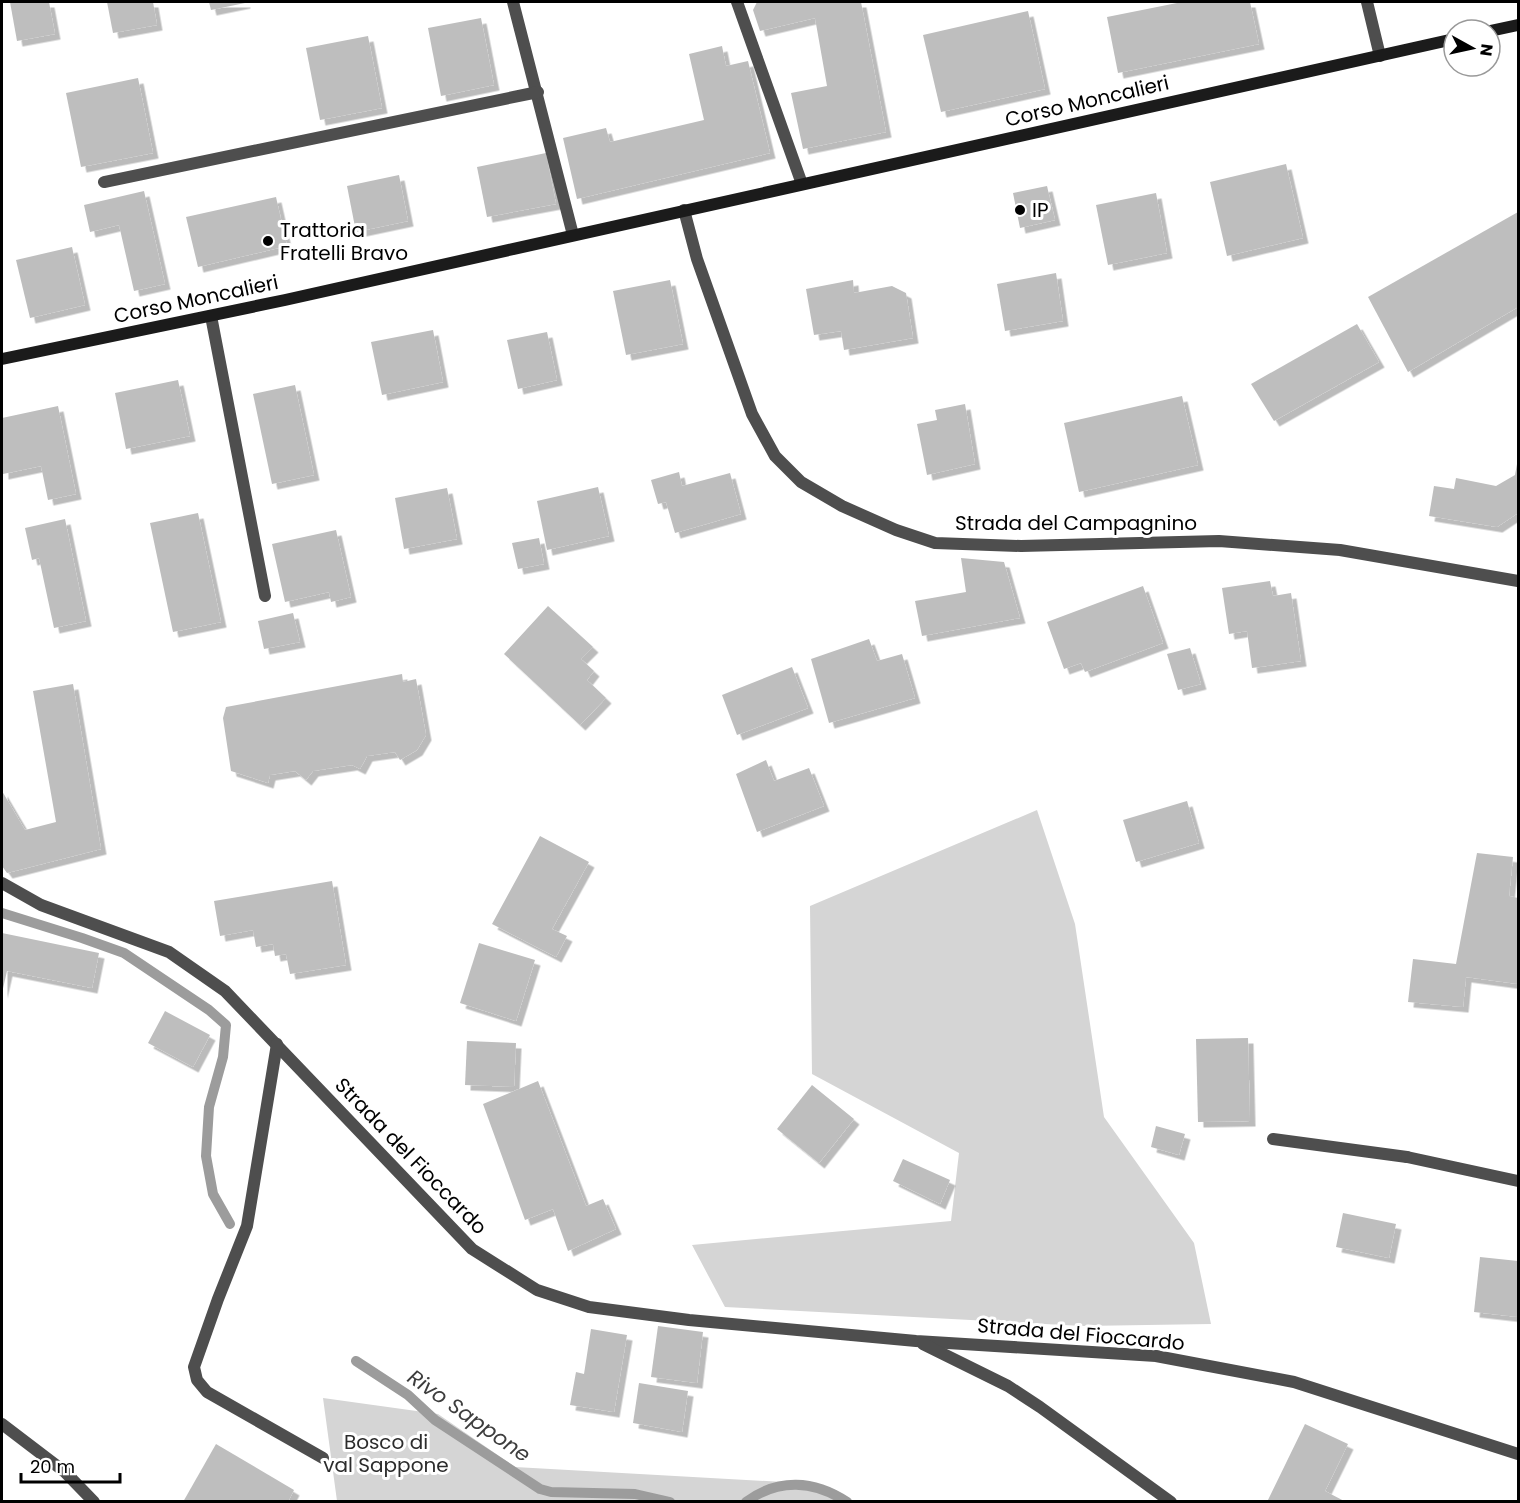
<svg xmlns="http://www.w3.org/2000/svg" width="1520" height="1503" font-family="Poppins,sans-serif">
<defs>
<filter id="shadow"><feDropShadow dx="5.5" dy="5.5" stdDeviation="0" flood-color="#0004"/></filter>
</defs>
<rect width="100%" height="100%" fill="#fff"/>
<g fill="#d5d5d5">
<polygon points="1037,810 1075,924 1104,1117 1194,1243 1211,1324 1083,1326 725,1307 692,1245 951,1221 959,1153 812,1074 810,906"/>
<polygon points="323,1398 438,1414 515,1467 818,1484 854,1501 337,1501"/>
</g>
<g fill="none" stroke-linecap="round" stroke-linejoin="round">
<g stroke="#9c9c9c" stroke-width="10">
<polyline points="2,913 82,938 124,953 209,1010 226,1025 223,1057 209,1107 206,1156 213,1194 230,1224"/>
<polyline points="356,1361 408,1395 435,1420 540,1489 551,1492 635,1494 670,1502"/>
<path d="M746 1502C778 1478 814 1480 847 1502"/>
</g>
</g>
<g fill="#bebebe" filter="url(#shadow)">
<polygon points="10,2 49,2 55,34 17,41"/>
<polygon points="107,2 153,2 157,25 113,33"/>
<polygon points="209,2 245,2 245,3 211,10"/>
<polygon points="757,2 861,2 886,132 803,149 791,93 827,86 815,18 760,31 753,10"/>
<polygon points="1182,2 1250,2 1259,44 1118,73 1107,17"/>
<polygon points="1028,11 1045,89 941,112 923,35"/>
<polygon points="481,18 494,85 441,96 428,28"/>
<polygon points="368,36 382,108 320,120 306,48"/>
<polygon points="722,46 726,66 748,61 770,153 577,199 563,138 606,128 610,142 704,120 689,54"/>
<polygon points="138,78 153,153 81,167 66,93"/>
<polygon points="546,153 556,204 487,217 477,167"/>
<polygon points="1286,164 1303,238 1227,256 1210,182"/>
<polygon points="399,175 408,221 356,232 347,186"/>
<polygon points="1047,186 1055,220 1020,228 1013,193"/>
<polygon points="144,191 165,284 134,291 119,225 90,232 84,205"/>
<polygon points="1156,193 1167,253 1108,265 1096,205"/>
<polygon points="276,197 287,246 198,267 186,217"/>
<polygon points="1518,212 1518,307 1408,372 1368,297"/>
<polygon points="72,247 85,305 30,318 16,260"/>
<polygon points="1056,273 1063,321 1005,331 997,284"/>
<polygon points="670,280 683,344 626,355 613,291"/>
<polygon points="853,280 854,293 892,286 906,293 913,338 844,350 841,331 814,335 806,289"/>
<polygon points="1357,324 1379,362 1274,421 1251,384"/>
<polygon points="433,330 443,382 382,395 371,342"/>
<polygon points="547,332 557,380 518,389 507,340"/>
<polygon points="178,380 190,436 126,449 115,393"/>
<polygon points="295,385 314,475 272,484 253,394"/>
<polygon points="1182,396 1198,465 1079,492 1064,423"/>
<polygon points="965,404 975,464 927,475 917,424 937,420 935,410"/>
<polygon points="58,406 76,494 48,500 41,466 3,474 2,418"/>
<polygon points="1517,464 1518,513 1497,527 1429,516 1434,486 1454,489 1456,478 1496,486 1515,475"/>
<polygon points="679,472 682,486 730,473 741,514 675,533 666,502 658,504 651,480"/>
<polygon points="598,487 609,536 547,550 537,501"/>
<polygon points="447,488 457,539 404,549 395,498"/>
<polygon points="198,513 221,622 173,632 150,523"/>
<polygon points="65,519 86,621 54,628 39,558 32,560 25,528"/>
<polygon points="336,530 351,597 331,602 329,592 285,602 272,544"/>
<polygon points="539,538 544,564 518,569 512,543"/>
<polygon points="961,558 1004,562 1020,618 922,636 915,601 966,592"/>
<polygon points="1270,581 1273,596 1291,593 1301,661 1252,668 1247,631 1229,634 1222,588"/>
<polygon points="1143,586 1163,643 1085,672 1081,663 1064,669 1047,622"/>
<polygon points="548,606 593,647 581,659 594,671 587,680 606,698 580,725 504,654"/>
<polygon points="293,613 300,642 264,649 258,621"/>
<polygon points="869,639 877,661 902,654 915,698 829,723 811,659"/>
<polygon points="1190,648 1201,684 1178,690 1167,654"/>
<polygon points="792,667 808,708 737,735 722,695"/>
<polygon points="402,674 403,682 416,679 426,735 417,750 400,760 395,752 367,756 360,769 352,765 313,771 306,780 295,771 270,775 268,783 231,771 223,718 226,707"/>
<polygon points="73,684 101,849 7,873 2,866 2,791 25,830 56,822 33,691"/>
<polygon points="766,760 774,781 809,768 824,806 757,832 736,774"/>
<polygon points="1187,801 1199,843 1136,862 1123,820"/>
<polygon points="540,836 589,862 552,929 567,936 556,957 492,924"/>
<polygon points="1477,853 1513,857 1509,896 1518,898 1518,984 1466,977 1463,1007 1408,1002 1413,959 1456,964"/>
<polygon points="332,881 346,965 290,974 286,954 275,956 273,944 256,947 253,930 220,936 214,901"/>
<polygon points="2,933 99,953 92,988 7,971 2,993"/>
<polygon points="479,943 535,960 516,1021 460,1003"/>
<polygon points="165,1011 210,1035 193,1067 148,1043"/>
<polygon points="1248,1038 1250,1121 1198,1122 1196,1039"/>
<polygon points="467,1041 516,1043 514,1087 465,1085"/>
<polygon points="538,1081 586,1206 603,1199 616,1229 568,1251 553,1209 525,1220 483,1104"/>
<polygon points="812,1085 854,1119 819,1163 777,1129"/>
<polygon points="1156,1126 1185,1134 1179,1155 1151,1147"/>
<polygon points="903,1159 950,1180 940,1204 893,1181"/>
<polygon points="1343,1213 1396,1224 1389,1258 1336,1247"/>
<polygon points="1480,1257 1518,1261 1518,1317 1474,1312"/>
<polygon points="658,1326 703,1332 697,1383 651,1377"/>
<polygon points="591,1329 627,1335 614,1412 570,1405 576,1372 584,1374"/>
<polygon points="639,1383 688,1391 682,1432 633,1423"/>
<polygon points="1305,1424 1348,1444 1325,1491 1346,1502 1267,1502"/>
<polygon points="216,1444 294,1490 288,1502 183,1502"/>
</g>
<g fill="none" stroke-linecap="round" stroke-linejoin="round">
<polyline stroke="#4e4e4e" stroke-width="12" points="1273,1139 1407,1157"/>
<g stroke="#4e4e4e" stroke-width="12">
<polyline points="513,2 573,235"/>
<polyline points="737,2 802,184"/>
<polyline points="1367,2 1380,56"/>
<polyline points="104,182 538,92"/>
<polyline points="684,210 697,259 752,414 775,456 801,482 842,506 896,530 935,543 1021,546 1219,541 1340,550 1518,581"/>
<polyline points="211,316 265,596"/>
<polyline points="2,883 41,905 169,952 225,991 472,1249 537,1290 589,1307 689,1320 916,1341 1156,1356 1294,1382 1518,1454"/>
<polyline points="277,1044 247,1226 218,1299 194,1367 197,1380 207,1392 323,1458"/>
<polyline points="1407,1157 1518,1181"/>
<polyline points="923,1344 1008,1386 1040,1407 1171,1502"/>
<polyline points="2,1424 65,1472 94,1502"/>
</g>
<g stroke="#1b1b1b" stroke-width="12">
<polyline points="1490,31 1518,25"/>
<polyline points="2,359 285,300 1454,39"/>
</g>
</g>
<g fill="#000" stroke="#fff" stroke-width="2">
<circle cx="1020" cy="210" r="6"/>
<circle cx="268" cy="241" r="6"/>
</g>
<g text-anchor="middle" stroke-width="6" stroke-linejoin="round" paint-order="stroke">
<g font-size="20" fill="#000" stroke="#fff">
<text transform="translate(1087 101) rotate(-13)" y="7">Corso Moncalieri</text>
<text transform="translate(196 299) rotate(-12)" y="7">Corso Moncalieri</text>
<text x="1076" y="530">Strada del Campagnino</text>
<text transform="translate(411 1156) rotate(46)" y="7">Strada del Fioccardo</text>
<text transform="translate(1081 1334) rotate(5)" y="7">Strada del Fioccardo</text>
</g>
<g font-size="20" fill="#000" stroke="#fff" text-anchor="start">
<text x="1032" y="217">IP</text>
<text x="280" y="237">Trattoria<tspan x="280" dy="23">Fratelli Bravo</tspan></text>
</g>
<g font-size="20" fill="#2c2c2c" stroke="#fff">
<text x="386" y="1449">Bosco di<tspan x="386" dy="23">val Sappone</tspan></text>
</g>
<g font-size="21" font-style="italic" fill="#3d3d3d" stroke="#fff">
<text transform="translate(469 1416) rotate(35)" y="7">Rivo Sappone</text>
</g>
</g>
<rect width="1520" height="1503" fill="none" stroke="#000000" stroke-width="6"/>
<g transform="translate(1472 48) rotate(98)"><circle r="28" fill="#ffffff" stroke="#999999" stroke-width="1.5"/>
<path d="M0-4.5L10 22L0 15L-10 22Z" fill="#000000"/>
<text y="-9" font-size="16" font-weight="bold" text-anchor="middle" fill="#000000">N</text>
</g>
<path d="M21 1473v9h99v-9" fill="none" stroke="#000000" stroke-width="3"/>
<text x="30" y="1473" font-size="18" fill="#000000" stroke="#ffffff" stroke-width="4.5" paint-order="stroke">20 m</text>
</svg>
